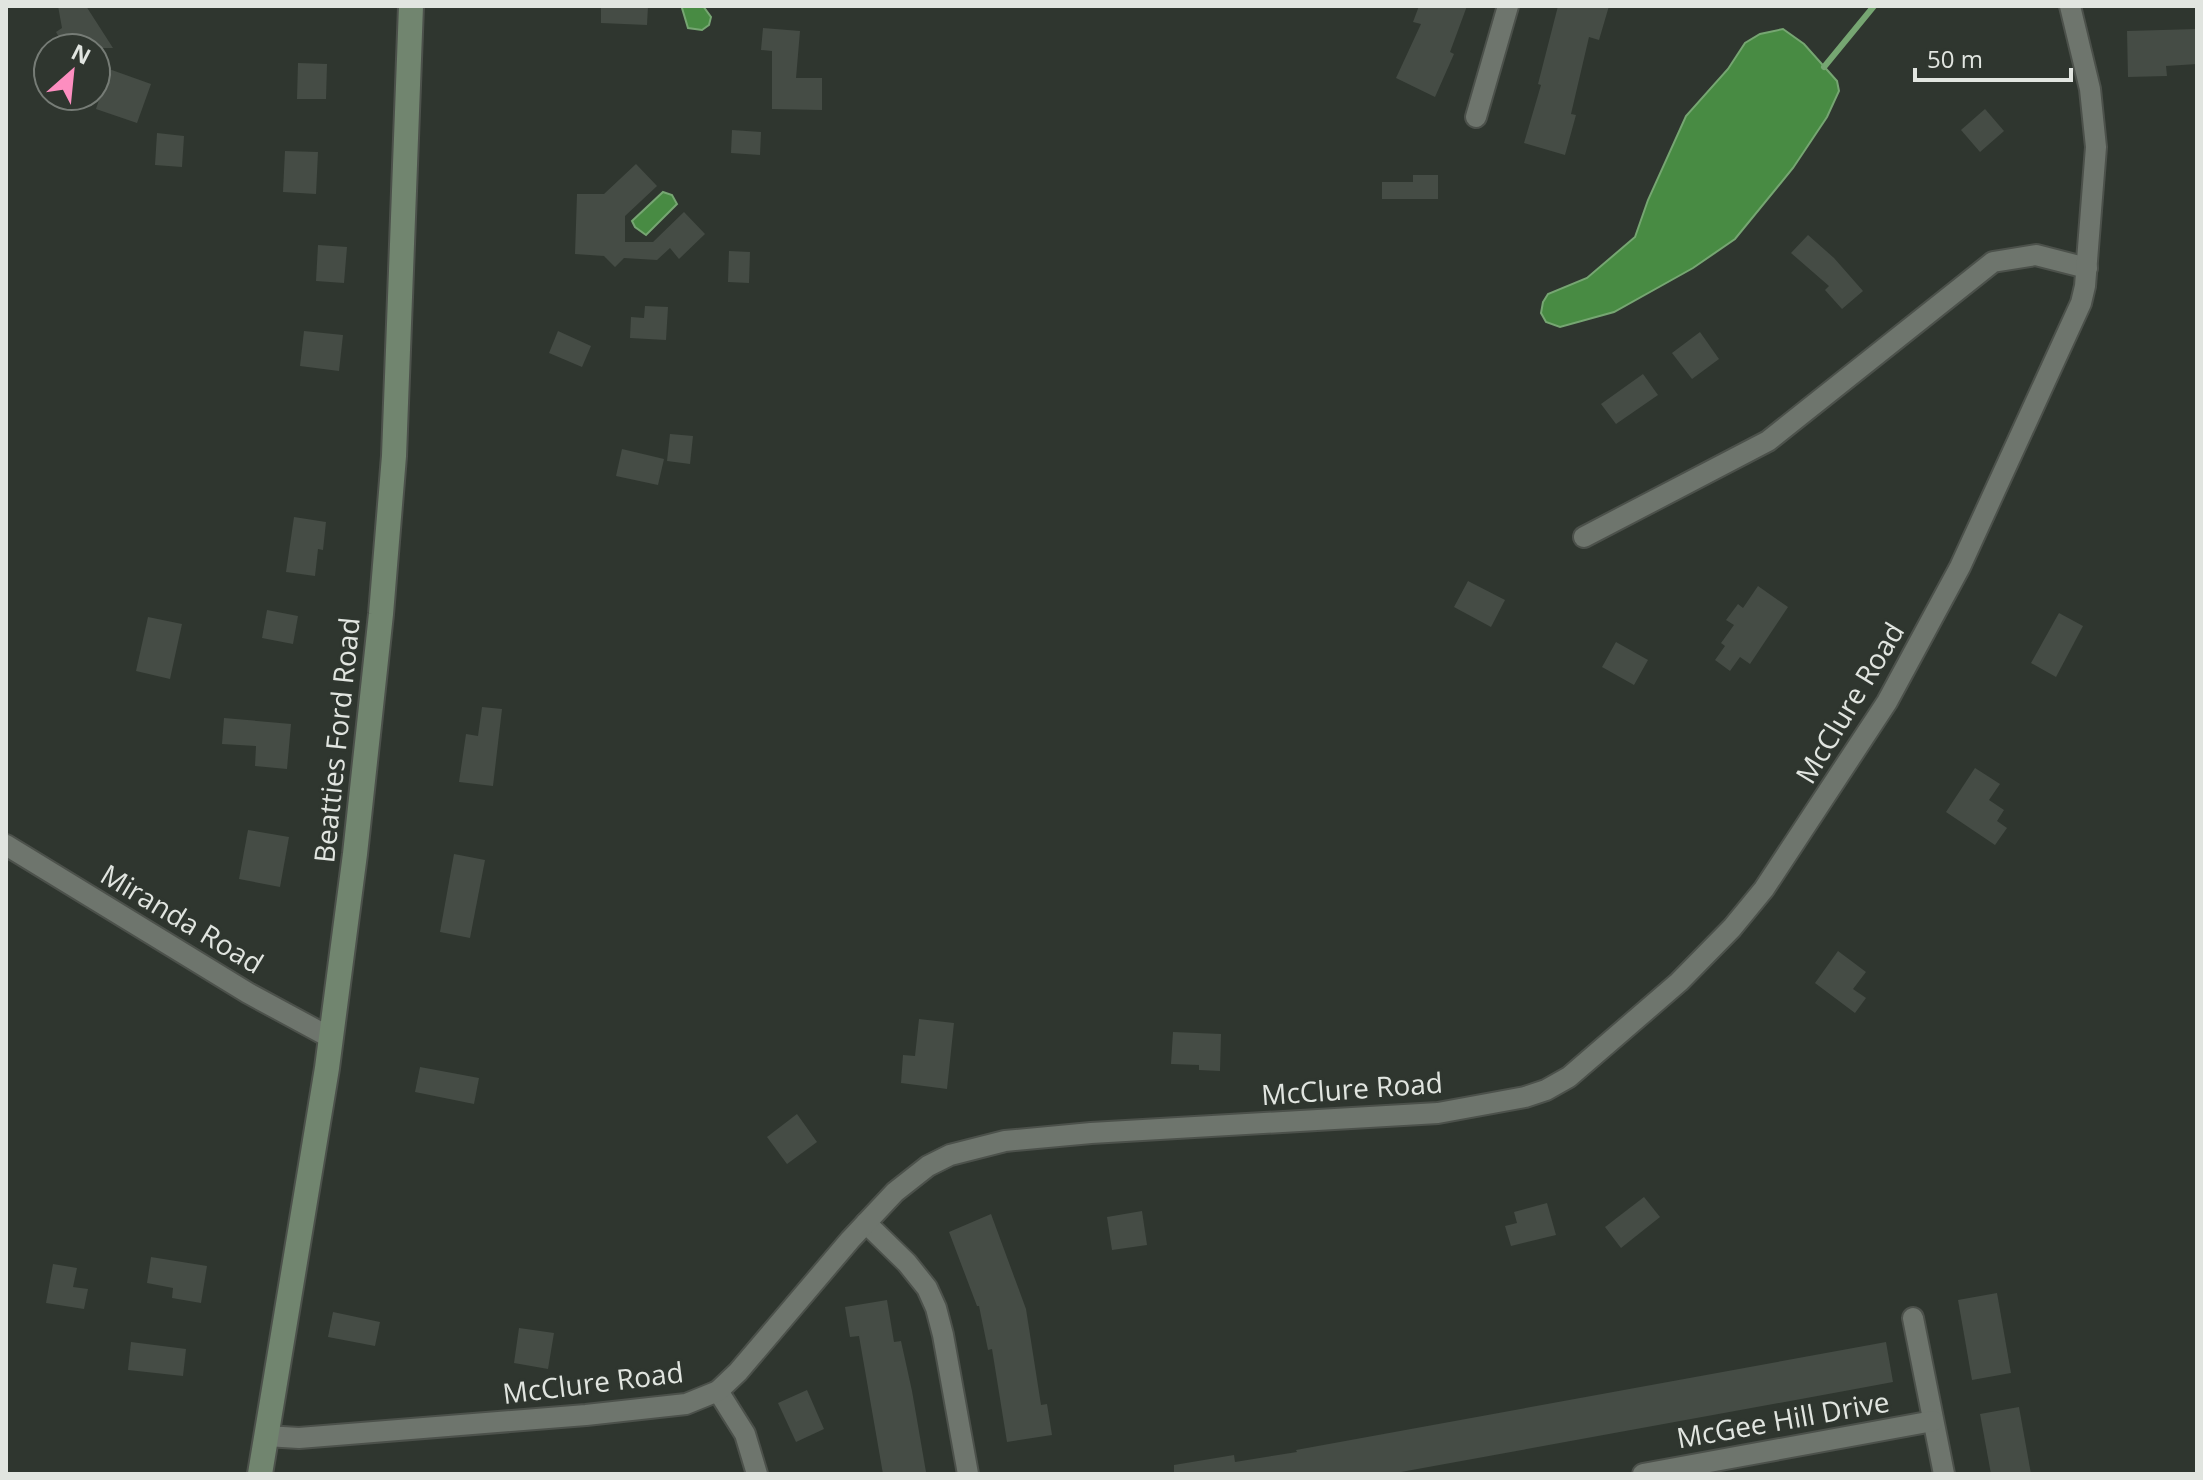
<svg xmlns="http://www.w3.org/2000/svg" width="2203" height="1480" font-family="'Open Sans',sans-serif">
<rect width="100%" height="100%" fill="#2f362f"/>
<g fill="#488b43" stroke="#76a672" stroke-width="2">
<polygon points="683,6 703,6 711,17 709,25 702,30 688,28 682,8"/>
<polygon points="1783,29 1804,44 1837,81 1839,91 1827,117 1793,168 1735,239 1693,268 1614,312 1560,327 1546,322 1541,313 1543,302 1548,294 1587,278 1635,237 1648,200 1686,116 1728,69 1745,43 1760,34"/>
<polygon points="663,192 672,195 677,204 646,235 635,227 632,221"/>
</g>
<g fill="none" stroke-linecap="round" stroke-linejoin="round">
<polyline stroke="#76a672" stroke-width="6" points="1824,67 1874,6"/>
</g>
<g fill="#454c45">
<polygon points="58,6 86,6 113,48 65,48 56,32 62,28"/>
<polygon points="601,6 648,6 647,25 601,23"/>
<polygon points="1419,6 1467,6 1450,52 1454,54 1435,97 1396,78 1421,24 1413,22"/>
<polygon points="1558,6 1609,6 1599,40 1589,37 1571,114 1576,115 1565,155 1524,143 1541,85 1538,84"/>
<polygon points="763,28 800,31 796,78 822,78 822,110 772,109 772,51 761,50"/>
<polygon points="2197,29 2197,64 2166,66 2167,76 2128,77 2127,31"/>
<polygon points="298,63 327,64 326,99 297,99"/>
<polygon points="109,69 151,84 137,123 96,109"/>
<polygon points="1985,109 2004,131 1980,152 1961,130"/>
<polygon points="732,130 761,132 760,155 731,153"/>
<polygon points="157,133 184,136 182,167 155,165"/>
<polygon points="285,151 318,152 316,194 283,192"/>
<polygon points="636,164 657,186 625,216 625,242 653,242 684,212 705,234 679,259 670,248 657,260 624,258 615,267 604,256 575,254 577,194 604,194"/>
<polygon points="1413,175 1438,175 1438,199 1382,199 1382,182 1413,182"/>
<polygon points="1808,235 1834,258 1863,291 1842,309 1825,290 1829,286 1791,253"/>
<polygon points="318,245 347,247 344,283 316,281"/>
<polygon points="729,251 750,252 749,283 728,282"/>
<polygon points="645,306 668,307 666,340 630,338 631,317 644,318"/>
<polygon points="304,331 343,335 339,371 300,366"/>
<polygon points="558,331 591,346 582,367 549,353"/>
<polygon points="1700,332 1719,359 1692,379 1672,353"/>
<polygon points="1643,374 1658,395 1616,424 1601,404"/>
<polygon points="670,434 693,436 690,464 667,461"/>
<polygon points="622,449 664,459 658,485 616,476"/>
<polygon points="294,517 326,522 323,550 318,549 315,576 286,572"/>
<polygon points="1468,581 1505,600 1491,627 1454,607"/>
<polygon points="1758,586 1788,607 1750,664 1740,657 1730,671 1715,660 1725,646 1721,643 1734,625 1726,620 1738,604 1743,608"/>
<polygon points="267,610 298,616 293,644 262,638"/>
<polygon points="2059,613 2083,626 2056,677 2031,663"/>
<polygon points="148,617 182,624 170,679 136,671"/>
<polygon points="1616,642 1648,660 1634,685 1602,667"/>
<polygon points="482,707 502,709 493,786 459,782 466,734 478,736"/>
<polygon points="224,718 291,724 287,769 255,766 256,746 222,744"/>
<polygon points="1975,768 2000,784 1989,800 2004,810 1997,821 2007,828 1995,845 1946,812"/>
<polygon points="248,830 289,837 280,887 239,879"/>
<polygon points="454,854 485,860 470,938 440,932"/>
<polygon points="1838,951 1866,972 1853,989 1866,998 1855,1013 1815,983"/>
<polygon points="919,1019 954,1023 947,1089 901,1083 903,1055 915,1056"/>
<polygon points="1173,1032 1221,1034 1220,1071 1199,1070 1199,1065 1171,1064"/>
<polygon points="420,1067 479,1078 474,1104 415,1092"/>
<polygon points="797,1114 817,1142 787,1164 767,1137"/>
<polygon points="1644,1197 1660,1217 1621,1248 1605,1227"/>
<polygon points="1547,1203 1556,1235 1511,1246 1505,1226 1517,1223 1514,1212"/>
<polygon points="1142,1211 1147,1245 1112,1250 1107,1217"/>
<polygon points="991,1214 1026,1309 1041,1405 1047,1404 1052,1435 1007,1442 992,1349 988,1350 979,1306 977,1306 949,1232"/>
<polygon points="151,1257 207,1266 201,1303 172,1298 173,1288 147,1283"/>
<polygon points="53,1264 77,1268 73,1287 88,1289 84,1309 46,1303"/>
<polygon points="1997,1293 2011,1373 1972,1380 1958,1300"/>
<polygon points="887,1300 894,1342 901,1341 912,1391 926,1472 883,1474 859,1336 850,1337 845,1307"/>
<polygon points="333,1312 380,1322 375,1346 328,1337"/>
<polygon points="519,1328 554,1333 548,1369 514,1363"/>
<polygon points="131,1342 186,1349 183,1376 128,1370"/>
<polygon points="1886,1342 1893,1382 1850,1390 1390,1474 1174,1474 1174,1465 1234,1455 1235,1462 1297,1452 1296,1450"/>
<polygon points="807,1390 824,1429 796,1442 778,1403"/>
<polygon points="2019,1407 2031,1474 1991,1474 1980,1414"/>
</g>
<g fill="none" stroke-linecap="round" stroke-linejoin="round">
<defs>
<g id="street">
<polyline points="1476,117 1508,6"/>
<polyline points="1584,537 1768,441 1993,262 2036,255 2087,268"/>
<polyline points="6,845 248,993 331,1038"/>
<polyline points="866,1223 907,1263 927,1288 936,1308 943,1335 968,1474"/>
<polyline points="1913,1318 1944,1474"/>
<polyline points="718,1391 745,1434 757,1474"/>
<polyline points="266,1436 299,1438 586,1415 686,1404 718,1391 738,1372 850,1240 895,1192 928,1166 950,1155 1005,1141 1091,1133 1438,1113 1525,1097 1546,1090 1569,1077 1679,982 1732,928 1764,889 1887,702 1960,567 2081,303 2085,286 2096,147 2090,89 2070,6"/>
<polyline points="1643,1474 1933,1421"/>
</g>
<polyline id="secondary" points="260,1474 327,1068 355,854 381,614 394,456 411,6"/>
</defs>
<use href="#street" stroke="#4c514b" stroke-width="24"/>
<use href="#secondary" stroke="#4c514b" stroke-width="28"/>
<use href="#street" stroke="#6e756d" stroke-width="20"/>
<use href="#secondary" stroke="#71856f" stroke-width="24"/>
</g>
<g text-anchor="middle" stroke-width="6" stroke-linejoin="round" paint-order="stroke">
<g font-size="28" fill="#e1e5e0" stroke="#2f362f">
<text transform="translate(1850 703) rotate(-59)" y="10">McClure Road</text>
<text transform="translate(337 740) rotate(-84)" y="10">Beatties Ford Road</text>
<text transform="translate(182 919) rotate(31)" y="10">Miranda Road</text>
<text transform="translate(1352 1089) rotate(-4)" y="10">McClure Road</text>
<text transform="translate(593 1383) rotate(-7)" y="10">McClure Road</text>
<text transform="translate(1783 1420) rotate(-10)" y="10">McGee Hill Drive</text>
</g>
</g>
<rect width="2203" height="1480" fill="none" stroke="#e1e5e0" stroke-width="16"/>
<g transform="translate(72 72) rotate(27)"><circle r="38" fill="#2f362f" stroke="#767c76" stroke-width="2"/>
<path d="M0-6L14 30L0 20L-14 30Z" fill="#fd8ec0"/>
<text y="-12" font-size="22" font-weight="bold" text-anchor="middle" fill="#e1e5e0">N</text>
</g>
<path d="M1915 68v12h156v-12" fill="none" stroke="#e1e5e0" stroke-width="4"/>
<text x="1927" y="68" font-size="24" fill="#e1e5e0" stroke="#2f362f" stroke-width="6" paint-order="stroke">50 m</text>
</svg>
